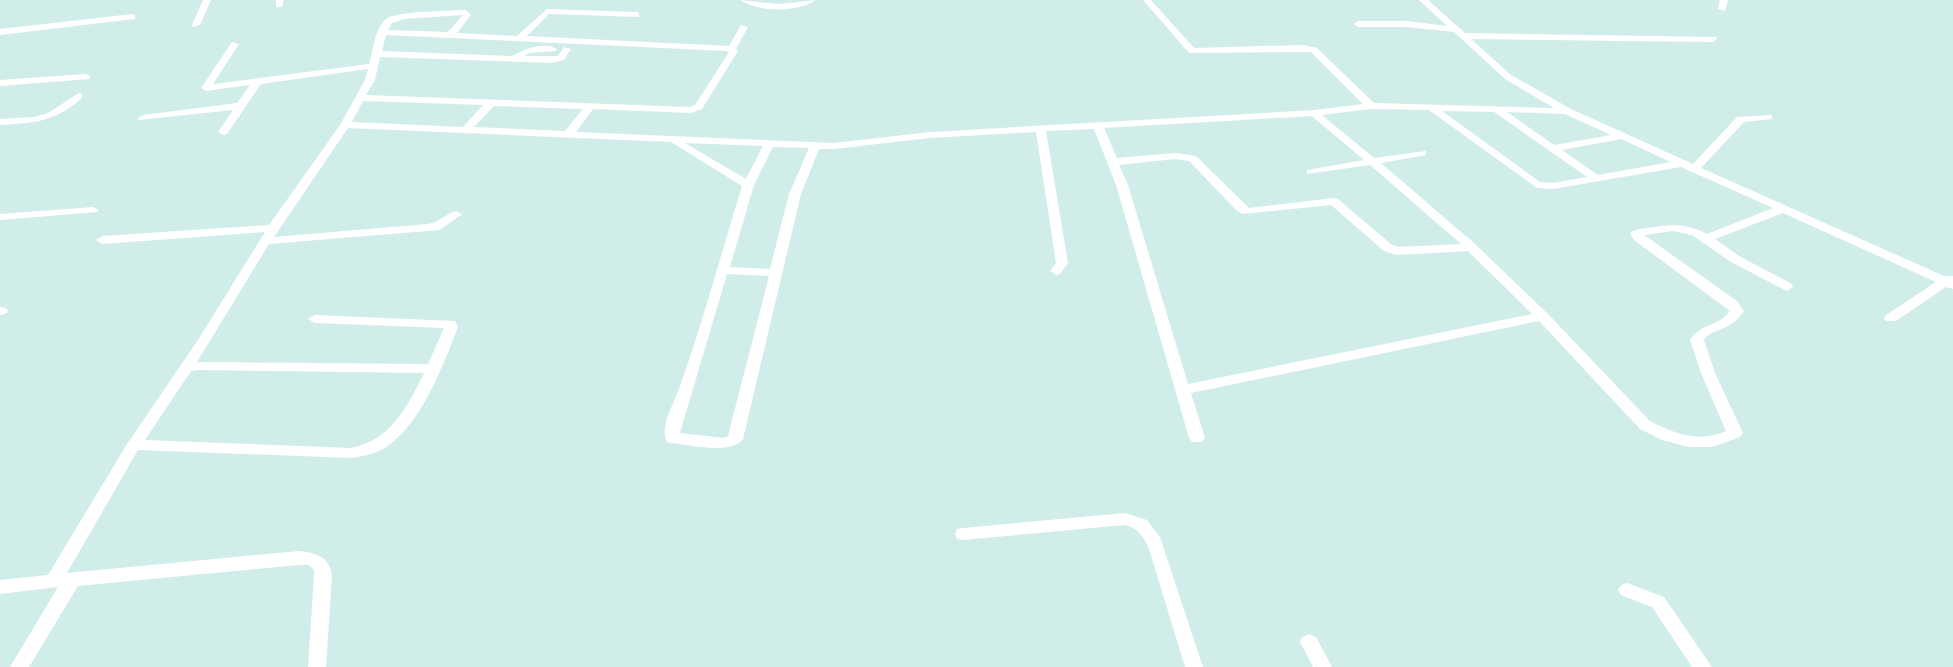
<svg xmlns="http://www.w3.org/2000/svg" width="1953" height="667" font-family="Spectral,serif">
<rect width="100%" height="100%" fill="#d0edea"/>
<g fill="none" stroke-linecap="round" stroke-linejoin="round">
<g fill="#fff" fill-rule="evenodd">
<polygon points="203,0 211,0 200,25 193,27 192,25"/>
<polygon points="276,0 284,0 282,7 276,7"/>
<path d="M740 0 778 4 816 0C798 13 758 12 740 0Z"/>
<path d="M1143 0H1151L1194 48 1303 45 1317 48 1374 103 1554 108 1505 79 1454 32 1407 27H1358L1354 24 1358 21H1407L1447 26 1419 0H1428L1465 33 1716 37 1717 39 1713 42 1471 39 1511 75 1571 109 1693 164 1737 117 1772 115V119L1744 122 1701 168 1944 276H1953V289L1946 287 1896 321H1886L1884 318 1886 315 1936 282 1783 213 1715 239 1739 256 1792 284 1793 287 1787 291 1731 262 1692 235 1672 231 1644 235 1737 301 1744 311C1731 332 1711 328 1704 340L1715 373 1743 433 1740 437 1712 447H1689L1662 440 1640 429 1539 321 1191 393 1205 438 1202 442H1192L1189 438 1116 185 1094 129 1046 131 1068 263 1060 274 1056 275 1050 271 1056 263 1036 132 930 138 834 149H819L801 194 743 439C732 455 690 445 672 443L667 442C659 428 674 403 679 389 703 322 721 254 742 186L671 142 348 128 274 237 427 224C439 223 445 214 456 211L462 214 440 230 269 244 197 362 428 364 444 328 315 323 308 319 315 315 455 321 458 327C444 363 424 416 394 441 383 452 366 456 351 458L138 450 67 573 299 551C316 553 329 556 332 575L326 667H308L314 575V570L309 565H299L78 586 29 667H10L58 587 0 594V580L48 575 127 444 198 340 265 232 102 244 96 240 102 236 269 225 340 125 365 80 368 69 261 84 227 134 223 135 218 132 233 110 139 120 138 118 143 115 237 103 250 85 206 91 201 88 232 42 239 44 213 84 369 64C373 51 375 28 386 19 396 11 450 11 466 10L471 15 457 33 517 36 547 9 636 12 639 13V17L549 14 527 36 729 46 741 25 748 27 736 49 738 51 702 109 691 113 593 109 576 132 834 143 930 132 1314 110 1363 104 1311 52 1189 53ZM463 15 448 32 388 30 392 23 404 19ZM386 35 726 51 729 52 695 105 690 107 366 95 375 80 380 57 552 63 564 60 571 49 564 47 558 56H524L530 53 556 51 557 49C544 41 524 49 512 56L382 51ZM363 101 483 105 463 127 352 122ZM494 106 583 109 565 131 474 127ZM1371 109 1429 110 1537 188 1553 189 1681 167 1773 208 1707 234C1687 223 1670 224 1648 228 1642 229 1635 229 1630 233L1634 240 1730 311C1718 327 1701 323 1690 340L1701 373 1726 431C1699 443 1675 434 1650 421L1547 313 1475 244 1381 163 1426 155V151L1374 158 1322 115ZM1442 111 1494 112 1587 177 1553 183 1540 182ZM1507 112 1565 114 1611 135 1554 145ZM1312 116 1364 160 1307 170V174L1370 165 1461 244 1398 247 1392 245 1338 199 1334 198 1249 208 1196 156 1175 153 1117 158 1104 128ZM1621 139 1671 162 1598 175 1562 150ZM685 143 763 146 746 179ZM773 147 809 148 789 194 770 269 730 267 754 185ZM1175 159 1189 161 1237 211 1243 214 1331 205 1384 251 1397 255 1468 251 1532 314 1188 384 1128 185 1119 165ZM727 274 769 276 728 436 724 438 680 433ZM191 371 200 370 424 373C408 406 390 441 351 448L145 440Z"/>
<polygon points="1720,0 1728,0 1725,11 1718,9"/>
<polygon points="132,14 135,15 135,19 0,35 0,29"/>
<polygon points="86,74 91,77 89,79 0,86 0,80"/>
<path d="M79 93 82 94V98C55 122 35 123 0 125V119L34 117 48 113Z"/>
<polygon points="93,207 99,210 97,212 0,220 0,214"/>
<polygon points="0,307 6,308 8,311 6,314 0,315"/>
<path d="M1125 513 1147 520 1160 537 1203 667H1185L1149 549C1144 537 1138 528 1125 525L963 540 957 539 955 534 957 529 963 528Z"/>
<polygon points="1627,583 1664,597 1712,667 1692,667 1652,607 1621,595 1618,590 1621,585"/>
<polygon points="1309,634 1316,637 1332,667 1313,667 1300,642 1302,637"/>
</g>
</g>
</svg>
